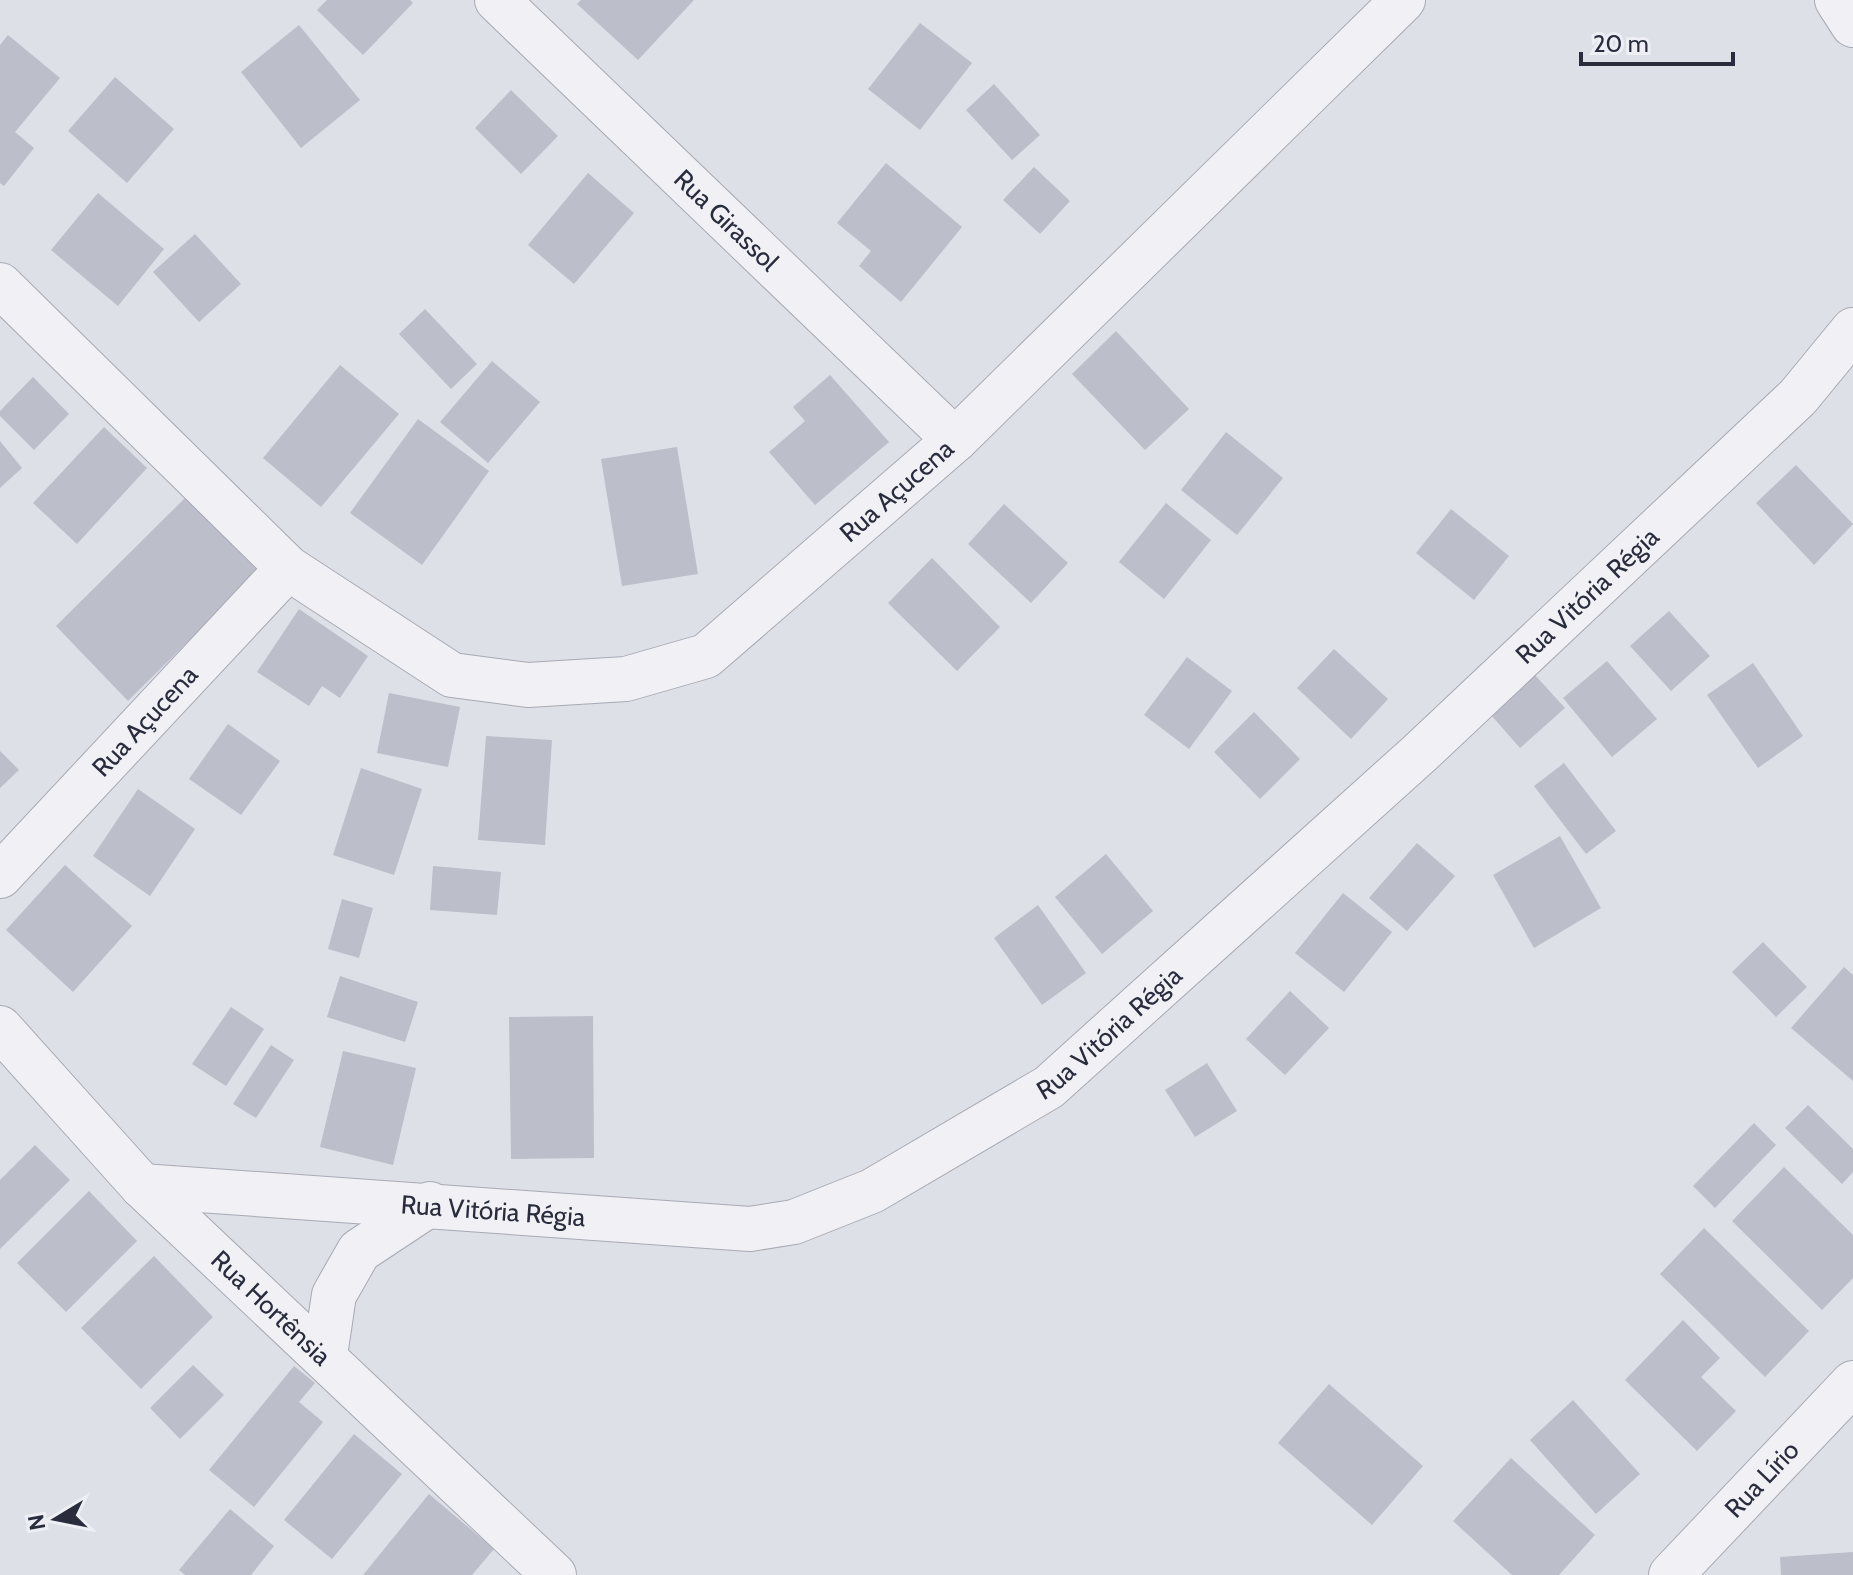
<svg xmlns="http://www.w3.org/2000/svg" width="1853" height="1575" font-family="Cabin,sans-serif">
<rect width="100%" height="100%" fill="#dee0e7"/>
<g fill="#bcbec9">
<polygon points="327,0 410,0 413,3 363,55 317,10"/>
<polygon points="581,0 694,0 638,60 577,4"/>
<polygon points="920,23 972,63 920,130 868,89"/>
<polygon points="299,25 360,100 301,148 241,72"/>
<polygon points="8,35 60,78 15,132 34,148 4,186 0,183 0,45"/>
<polygon points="115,77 174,129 127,183 68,131"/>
<polygon points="994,84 1040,135 1012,160 966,110"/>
<polygon points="511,90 558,136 521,174 475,128"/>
<polygon points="886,163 962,227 901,302 859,266 871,251 837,223"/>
<polygon points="1034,167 1070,201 1040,234 1003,200"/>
<polygon points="588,173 634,213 574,284 528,245"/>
<polygon points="98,193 164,249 118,306 51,250"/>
<polygon points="195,234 241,284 199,322 153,272"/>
<polygon points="425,309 477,364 451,389 399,334"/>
<polygon points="1116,331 1189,409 1145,450 1072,374"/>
<polygon points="492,361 540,402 488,463 440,422"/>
<polygon points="340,365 399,414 321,507 263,458"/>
<polygon points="830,375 889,442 815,505 769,452 805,421 793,407"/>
<polygon points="33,377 69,414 34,450 0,416 0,411"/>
<polygon points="418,419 489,471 422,565 350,513"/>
<polygon points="104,427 147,468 77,544 33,503"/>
<polygon points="1226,432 1283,478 1237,535 1181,490"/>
<polygon points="0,441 22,468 0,488"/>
<polygon points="677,447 698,574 622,586 601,459"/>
<polygon points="1796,465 1853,524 1814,565 1756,503"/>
<polygon points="190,493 263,567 128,701 56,626"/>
<polygon points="1166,503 1211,540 1164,599 1119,562"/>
<polygon points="1004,504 1068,563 1031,603 968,544"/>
<polygon points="1451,509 1509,556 1474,600 1416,553"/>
<polygon points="932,558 1000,627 957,671 888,603"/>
<polygon points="299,609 368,656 340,698 322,686 309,706 257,672"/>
<polygon points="1669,611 1710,656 1671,691 1630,646"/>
<polygon points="1334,649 1388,699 1351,739 1297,688"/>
<polygon points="1187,657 1232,691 1189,749 1144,715"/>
<polygon points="1607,661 1657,719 1612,757 1563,698"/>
<polygon points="1753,663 1803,736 1758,768 1707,695"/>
<polygon points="1535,675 1565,708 1520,748 1491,715"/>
<polygon points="389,693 460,707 448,767 377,753"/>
<polygon points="1254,712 1300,759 1260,799 1214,752"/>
<polygon points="228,724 280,761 241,815 189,779"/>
<polygon points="486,736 552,740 545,845 478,840"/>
<polygon points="0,751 19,770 0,788"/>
<polygon points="1564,763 1616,831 1586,854 1534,786"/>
<polygon points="361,768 422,789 394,875 333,855"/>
<polygon points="138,789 195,829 150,896 93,856"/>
<polygon points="1560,836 1601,908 1534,948 1493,875"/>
<polygon points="1417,843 1455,876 1407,931 1369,898"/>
<polygon points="1106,854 1153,911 1102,954 1055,897"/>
<polygon points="65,865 132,926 73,992 6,930"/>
<polygon points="433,866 501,872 497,915 430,910"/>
<polygon points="1343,893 1392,932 1344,992 1295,953"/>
<polygon points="342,899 373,908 359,958 328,949"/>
<polygon points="1038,905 1086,973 1042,1005 994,938"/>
<polygon points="1763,942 1807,987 1776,1017 1732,972"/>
<polygon points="1844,967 1853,975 1853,1081 1791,1028"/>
<polygon points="340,976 418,1002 405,1042 327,1017"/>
<polygon points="1290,991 1329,1028 1285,1075 1246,1039"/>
<polygon points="231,1007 264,1029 226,1086 192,1064"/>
<polygon points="593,1016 594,1158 511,1159 509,1017"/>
<polygon points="271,1045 294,1060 256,1118 233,1104"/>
<polygon points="343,1051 416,1068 393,1165 320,1147"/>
<polygon points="1207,1063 1237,1111 1195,1137 1165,1090"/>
<polygon points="1808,1105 1853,1149 1853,1172 1842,1184 1785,1128"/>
<polygon points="1754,1123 1776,1145 1715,1208 1693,1186"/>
<polygon points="35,1145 70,1180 0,1249 0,1180"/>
<polygon points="1784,1167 1853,1235 1853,1278 1822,1310 1732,1221"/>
<polygon points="89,1191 137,1241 66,1312 17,1263"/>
<polygon points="1704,1228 1809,1331 1765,1377 1660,1274"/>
<polygon points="154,1256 213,1317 141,1389 81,1328"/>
<polygon points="1683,1320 1720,1358 1701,1377 1736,1411 1697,1451 1625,1380"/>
<polygon points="193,1365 224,1395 180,1439 150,1408"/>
<polygon points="294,1366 315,1383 299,1402 323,1422 254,1507 209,1470"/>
<polygon points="1329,1384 1423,1466 1372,1525 1278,1443"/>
<polygon points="1573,1400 1640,1474 1596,1514 1530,1440"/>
<polygon points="354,1434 402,1474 332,1559 284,1520"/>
<polygon points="1511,1458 1595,1535 1559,1575 1512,1575 1453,1521"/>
<polygon points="429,1494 494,1549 472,1575 363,1575"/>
<polygon points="230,1509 274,1546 251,1575 185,1575 179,1570"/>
<polygon points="1853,1552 1853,1575 1781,1575 1780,1557"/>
</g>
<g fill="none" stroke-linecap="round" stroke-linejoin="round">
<defs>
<g id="minor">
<path id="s1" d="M497 0 955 440"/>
<polyline points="1837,0 1853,25"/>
<path id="s2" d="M0 285 288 568 452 675 528 685 626 679 706 656 955 440 1403 0"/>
<path id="s3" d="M0 876 288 568"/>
<path id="s4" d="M0 1028 142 1186 554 1575"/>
<path id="s5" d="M142 1186 750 1229 794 1222 872 1191 1049 1087 1420 753 1798 397 1853 330"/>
<polyline points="325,1355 334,1295 359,1251 430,1204"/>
<path id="s6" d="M1671 1575 1853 1383"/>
</g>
</defs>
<use href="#minor" stroke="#a7aab4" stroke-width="46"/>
<use href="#minor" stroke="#f1f1f5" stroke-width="44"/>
</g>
<g text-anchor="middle" stroke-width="8" stroke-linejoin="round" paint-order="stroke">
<g font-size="26" fill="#282c3d" stroke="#edeff5">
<text dy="9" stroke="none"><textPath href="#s1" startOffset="318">Rua Girassol</textPath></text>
<text dy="9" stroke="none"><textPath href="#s2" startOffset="1110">Rua Açucena</textPath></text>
<text dy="9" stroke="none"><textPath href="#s5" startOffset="1672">Rua Vitória Régia</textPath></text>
<text dy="9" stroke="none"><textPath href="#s3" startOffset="212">Rua Açucena</textPath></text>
<text dy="9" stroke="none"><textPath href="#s5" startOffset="1024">Rua Vitória Régia</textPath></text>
<text dy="9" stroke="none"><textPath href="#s5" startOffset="352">Rua Vitória Régia</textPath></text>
<text dy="9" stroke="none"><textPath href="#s4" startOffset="390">Rua Hortênsia</textPath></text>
<text dy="9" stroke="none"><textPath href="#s6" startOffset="132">Rua Lírio</textPath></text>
</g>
</g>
<g transform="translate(56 1519) rotate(260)" stroke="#edeff5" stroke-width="6" paint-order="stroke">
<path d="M0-6L14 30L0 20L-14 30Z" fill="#282c3d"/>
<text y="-12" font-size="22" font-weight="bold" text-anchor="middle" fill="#282c3d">N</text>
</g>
<path d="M1581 52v12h152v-12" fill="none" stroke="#282c3d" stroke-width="4"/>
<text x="1593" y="52" font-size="24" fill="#282c3d" stroke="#edeff5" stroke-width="6" paint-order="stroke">20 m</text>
</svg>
